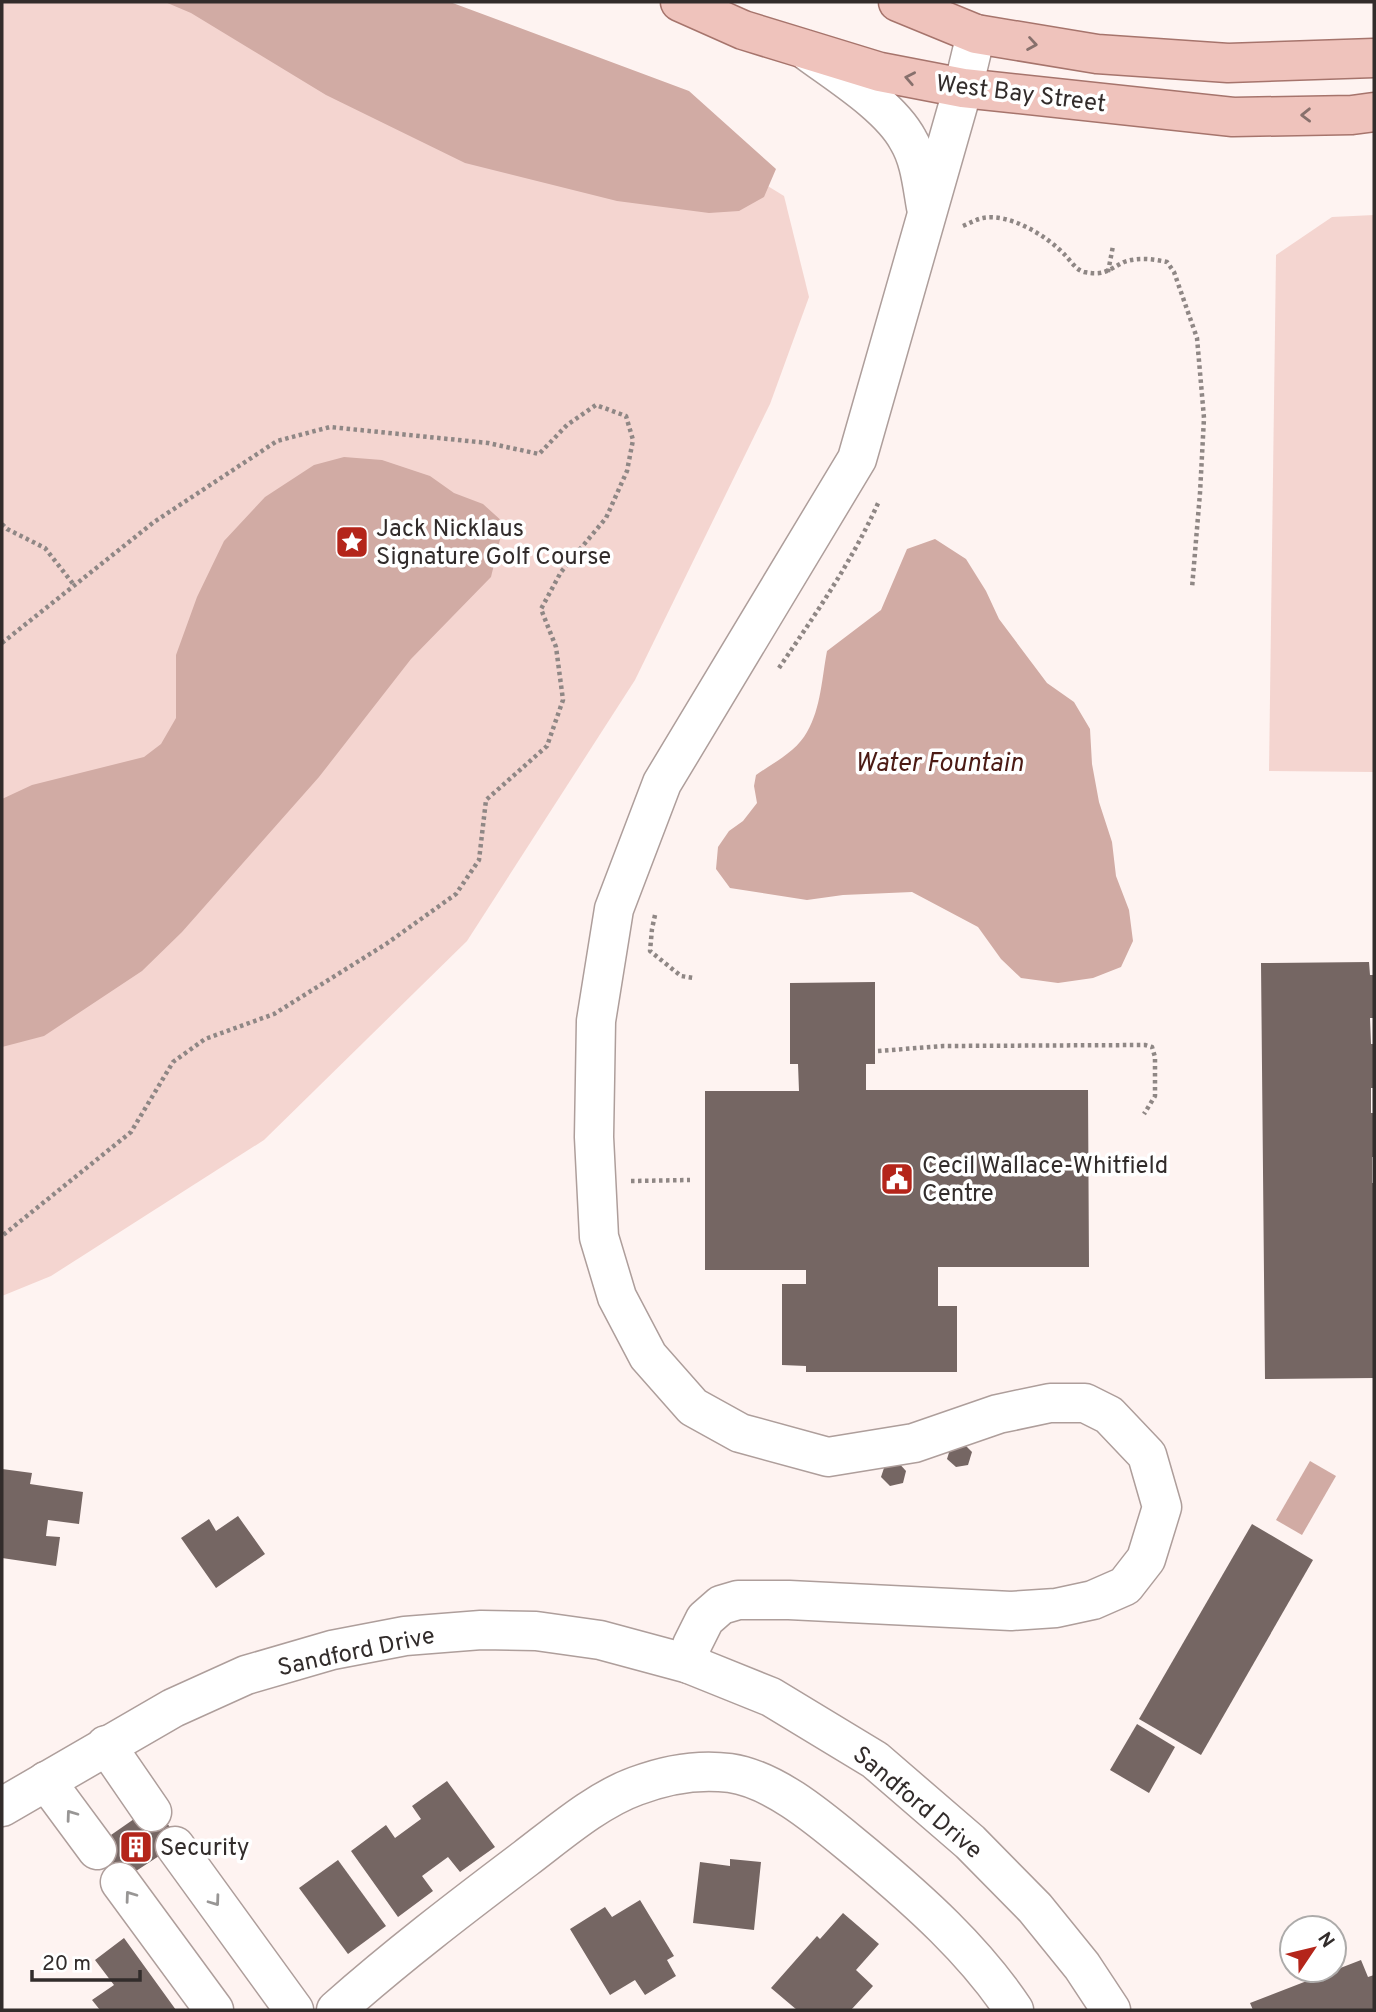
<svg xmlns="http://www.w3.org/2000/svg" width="1376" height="2012" font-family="Overpass,sans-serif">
<rect width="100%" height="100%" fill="#fef3f1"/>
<g fill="#f4d5d0">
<polygon points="2,2 323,2 696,142 784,196 809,297 770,404 635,680 467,941 264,1140 51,1276 2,1296"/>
<polygon points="1374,215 1374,772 1269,771 1276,255 1332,217"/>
</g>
<g fill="#d1aba4">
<polygon points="165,2 450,2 689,91 776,169 764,197 739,211 709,213 617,201 465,163 326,95 191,13"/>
<polygon points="344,457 382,460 430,476 454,493 483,504 504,523 491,577 411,659 319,777 182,932 142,971 44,1036 2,1047 2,799 32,785 144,757 161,744 176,718 176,655 197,597 224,541 265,497 314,465"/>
<path d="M935 539 966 559 986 591 999 619 1047 683 1074 702 1090 729 1092 764 1099 802 1112 842 1116 876 1129 910 1133 941 1121 967 1093 978 1058 983 1021 978 1001 959 978 927 912 892 843 895 807 900 730 888 716 869 718 847 729 831 743 821 757 803 754 786 756 775C773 763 797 751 807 732 821 708 822 677 827 651L881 610 907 549Z"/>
<polygon points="1310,1461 1336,1476 1302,1535 1276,1520"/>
</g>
<g fill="#756663">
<polygon points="1369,962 1370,975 1374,975 1374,1018 1370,1018 1371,1044 1374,1044 1374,1088 1371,1088 1371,1113 1374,1113 1374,1157 1372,1157 1372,1183 1374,1183 1373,1240 1373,1252 1374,1252 1374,1378 1265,1379 1261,963"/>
<polygon points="875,982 875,1064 866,1064 866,1090 1088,1090 1089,1267 938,1267 938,1306 957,1306 957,1372 806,1372 806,1366 782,1365 782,1284 806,1284 806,1270 705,1270 705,1091 799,1091 798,1064 790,1064 790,983"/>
<polygon points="963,1443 972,1452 968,1465 956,1467 947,1459 951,1446"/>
<polygon points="897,1461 906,1471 903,1483 890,1486 881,1477 885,1465"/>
<polygon points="2,1469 32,1473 30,1484 83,1492 79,1524 48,1520 46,1536 60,1537 56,1566 2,1558"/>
<polygon points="238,1516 265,1554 216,1588 181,1538 209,1519 216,1531"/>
<polygon points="1252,1524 1313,1560 1201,1755 1139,1719"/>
<polygon points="1137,1724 1175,1747 1149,1793 1110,1770"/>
<polygon points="447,1781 495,1847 460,1872 448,1857 422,1876 433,1891 398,1917 351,1851 386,1825 395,1838 421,1819 412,1806"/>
<polygon points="159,1812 177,1837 156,1852 159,1856 136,1871 134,1867 114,1881 96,1856 116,1843 111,1835 134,1819 139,1827"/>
<polygon points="730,1859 761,1862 754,1930 693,1923 700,1862 730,1866"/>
<polygon points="338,1860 386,1926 348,1954 299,1888"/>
<polygon points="640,1900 674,1956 667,1960 676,1976 645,1995 635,1980 610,1995 570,1929 605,1907 612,1917"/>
<polygon points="843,1913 879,1944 856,1970 873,1986 851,2010 797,2010 771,1988 817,1936 820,1939"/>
<polygon points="124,1938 176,2010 100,2010 92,2000 114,1985 95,1960"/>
<polygon points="1361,1960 1368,1977 1374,1975 1374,2010 1253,2010 1250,2003"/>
</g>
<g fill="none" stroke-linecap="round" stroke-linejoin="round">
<defs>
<g id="minor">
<path d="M807 51C838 74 890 106 908 140 920 160 922 185 926 207"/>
<polyline points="689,1664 692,1645 705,1619 721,1605 738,1600 789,1600 1011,1611 1056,1608 1093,1600 1125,1586 1146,1559 1162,1507 1147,1455 1109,1415 1085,1403 1050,1403 998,1414 914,1443 828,1457 740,1433 693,1407 648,1356 617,1297 599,1237 594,1137 596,1021 614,909 662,783 857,459 963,88 976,34"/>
<polyline points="106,1745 152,1812"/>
<polyline points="46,1781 97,1850"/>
<polyline points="2,1807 173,1708 246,1675 332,1650 405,1636 481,1630 536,1631 600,1640 689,1664 771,1697 875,1760 970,1842 1035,1908 1082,1966 1111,2010"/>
<polyline points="175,1846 294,2010"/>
<polyline points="120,1882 214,2010"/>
<path d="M336 2010C397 1956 461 1907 526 1858 559 1833 597 1800 636 1786 665 1775 699 1769 730 1773 778 1780 827 1825 864 1855 919 1901 974 1950 1014 2010"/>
</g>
<g id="major">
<polyline points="680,2 743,30 805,49 880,72 963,88 1233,117 1352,115 1374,112"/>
<polyline points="898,2 976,34 1097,54 1228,63 1374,58"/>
</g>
</defs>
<use href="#minor" stroke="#ae9e9b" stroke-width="41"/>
<use href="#major" stroke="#a6746c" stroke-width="41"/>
<g stroke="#8f8785" stroke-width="4.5" stroke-dasharray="3.5 3.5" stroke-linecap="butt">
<path d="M963 226C970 223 977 219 983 218 1010 213 1047 236 1065 255 1071 261 1076 270 1084 272 1104 276 1108 270 1124 262 1138 257 1153 259 1167 262L1174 272 1197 338 1204 418 1200 493 1192 588"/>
<polyline points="1108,272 1113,246"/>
<polyline points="2,524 7,529 45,548 74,585"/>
<polyline points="2,643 154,522 277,441 330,427 488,443 539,454 567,425 596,405 626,416 633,440 627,471 606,518 561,572 541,609 556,647 563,700 547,746 486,800 479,860 456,894 386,944 274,1014 205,1039 173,1062 131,1132 2,1236"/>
<path d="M779 668C815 615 853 560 879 501"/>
<polyline points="655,915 652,929 650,951 681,976 694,978"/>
<polyline points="878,1051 943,1046 1145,1045 1152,1047 1155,1057 1155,1096 1144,1114"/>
<polyline points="631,1181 690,1180"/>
</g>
<use href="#minor" stroke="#fff" stroke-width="38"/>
<use href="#major" stroke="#efc3bc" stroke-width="38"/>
</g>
<defs><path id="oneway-chevron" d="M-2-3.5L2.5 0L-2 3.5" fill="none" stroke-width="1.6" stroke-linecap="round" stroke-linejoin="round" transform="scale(1.75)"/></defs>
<g stroke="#87706c">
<use href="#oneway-chevron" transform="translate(1032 44) rotate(9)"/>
<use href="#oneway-chevron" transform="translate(910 78) rotate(-169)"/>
<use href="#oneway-chevron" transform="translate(1306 115) rotate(179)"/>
</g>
<g stroke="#989695">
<use href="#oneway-chevron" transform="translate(71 1815) rotate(-126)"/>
<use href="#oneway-chevron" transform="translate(130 1896) rotate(-126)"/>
<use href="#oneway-chevron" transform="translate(215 1901) rotate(54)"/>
</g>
<defs>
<symbol id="sight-square" viewBox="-11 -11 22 22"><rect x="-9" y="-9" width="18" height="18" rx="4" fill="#b4251a" stroke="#fff"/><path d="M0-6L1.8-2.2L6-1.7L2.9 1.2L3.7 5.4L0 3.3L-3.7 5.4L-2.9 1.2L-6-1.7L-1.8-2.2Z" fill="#fff"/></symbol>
<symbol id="civic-square" viewBox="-11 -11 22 22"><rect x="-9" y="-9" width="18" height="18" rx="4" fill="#b4251a" stroke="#fff"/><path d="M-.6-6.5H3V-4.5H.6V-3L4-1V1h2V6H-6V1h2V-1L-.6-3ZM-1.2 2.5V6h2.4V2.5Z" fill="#fff"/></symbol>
<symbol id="building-square" viewBox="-11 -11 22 22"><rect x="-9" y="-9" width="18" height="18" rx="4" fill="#b4251a" stroke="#fff"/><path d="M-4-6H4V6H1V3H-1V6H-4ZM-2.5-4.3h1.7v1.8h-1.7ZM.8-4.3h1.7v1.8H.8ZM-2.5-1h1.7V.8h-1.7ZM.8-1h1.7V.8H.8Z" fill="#fff"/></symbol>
</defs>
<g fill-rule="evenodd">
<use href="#sight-square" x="333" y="523" width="38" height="38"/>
<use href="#civic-square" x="878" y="1160" width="38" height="38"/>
<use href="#building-square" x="117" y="1828" width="38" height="38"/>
</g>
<g text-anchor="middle" stroke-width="7" stroke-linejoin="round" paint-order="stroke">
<g font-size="24" fill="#322c2b" stroke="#fff">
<text transform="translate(1021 93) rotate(7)" y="8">West Bay Street</text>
<text transform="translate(356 1651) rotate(-12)" y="8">Sandford Drive</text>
<text transform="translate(918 1802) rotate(40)" y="8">Sandford Drive</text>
</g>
<g font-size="24" fill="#322c2b" stroke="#fff" text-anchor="start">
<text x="376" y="536">Jack Nicklaus<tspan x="376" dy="28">Signature Golf Course</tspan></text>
<text x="922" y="1173">Cecil Wallace-Whitfield<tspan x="922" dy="28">Centre</tspan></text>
<text x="160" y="1855">Security</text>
</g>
<g font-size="26" font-style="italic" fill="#4b1a14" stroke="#fff">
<text x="939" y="771">Water Fountain</text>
</g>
</g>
<rect width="1376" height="2012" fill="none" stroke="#322c2b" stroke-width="7"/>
<g transform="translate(1313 1949) rotate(55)"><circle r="33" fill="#ffffff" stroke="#adabaa" stroke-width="2"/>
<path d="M0-5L12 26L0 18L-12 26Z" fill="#b4251a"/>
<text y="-10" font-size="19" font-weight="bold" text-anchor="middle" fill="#322c2b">N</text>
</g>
<path d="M32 1970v10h108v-10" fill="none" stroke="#322c2b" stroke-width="3.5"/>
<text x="42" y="1970" font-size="21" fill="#322c2b" stroke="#ffffff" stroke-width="5" paint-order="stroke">20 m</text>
</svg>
